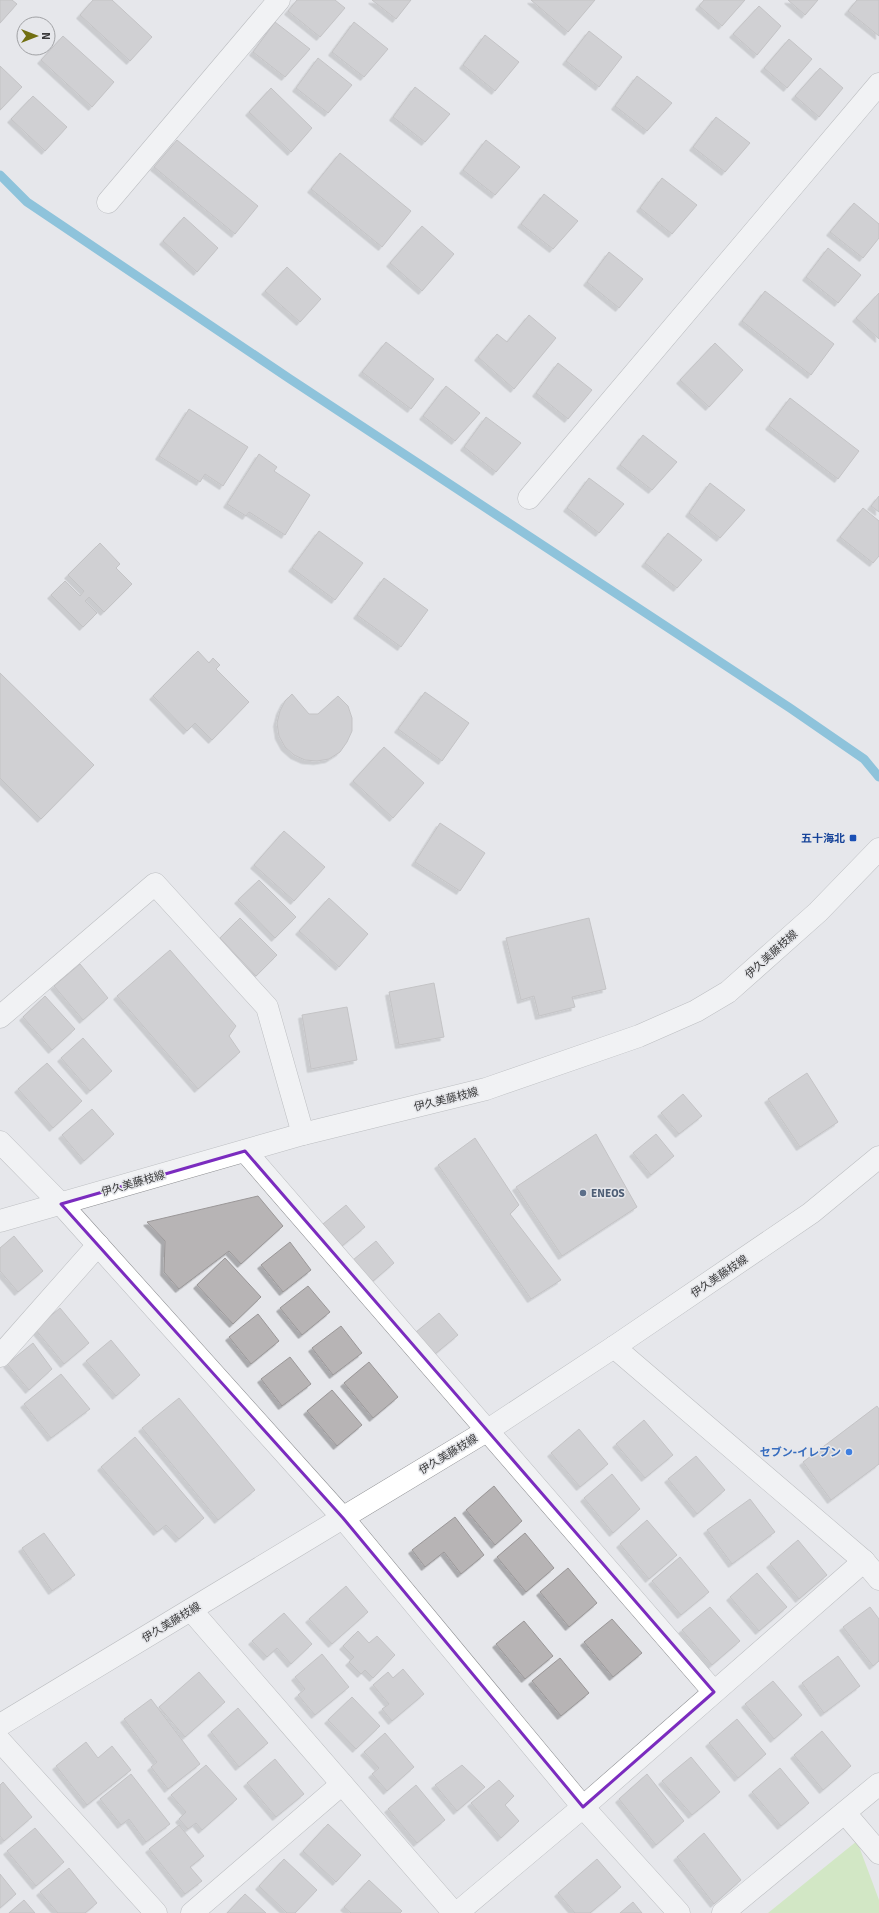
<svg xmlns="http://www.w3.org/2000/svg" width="879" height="1913" font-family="Signika,'Noto Sans JP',sans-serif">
<defs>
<filter id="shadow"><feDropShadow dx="-3.5" dy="3.5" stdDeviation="0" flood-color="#0004"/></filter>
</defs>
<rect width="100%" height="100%" fill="#e6e7eb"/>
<polygon fill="#bbe697" points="857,1841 879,1900 879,1913 768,1913"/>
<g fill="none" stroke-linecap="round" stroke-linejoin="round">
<polyline stroke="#2497c8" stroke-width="9" points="0,175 27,202 290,379 790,708 864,759 879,777"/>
</g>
<g fill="#b7b4b5" stroke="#9a9798" filter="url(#shadow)">
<polygon points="0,0 12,0 17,4 0,23"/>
<polygon points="93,0 112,0 152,37 130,61 80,15"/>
<polygon points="297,0 335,0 345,8 320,37 288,11"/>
<polygon points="372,0 411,0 396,19"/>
<polygon points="531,0 595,0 568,32"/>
<polygon points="704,0 745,0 722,26 699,6"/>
<polygon points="788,0 818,0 805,15"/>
<polygon points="857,0 879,0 879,36 848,11"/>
<polygon points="759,6 781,26 757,55 733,34"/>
<polygon points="275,22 310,49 285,77 253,52"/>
<polygon points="354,22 388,49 364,77 332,52"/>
<polygon points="589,31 622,57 599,87 566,61"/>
<polygon points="485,35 519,62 495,91 463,65"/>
<polygon points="63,36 114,82 92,107 41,60"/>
<polygon points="789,39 812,59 787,88 764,68"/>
<polygon points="318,58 352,85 328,113 296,88"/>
<polygon points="0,66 22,87 0,110"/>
<polygon points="820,68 843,88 819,117 795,96"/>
<polygon points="637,76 672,103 647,131 615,106"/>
<polygon points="415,87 450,114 425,142 393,117"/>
<polygon points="271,88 312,128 291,152 249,112"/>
<polygon points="33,96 67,127 45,151 11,119"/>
<polygon points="716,117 750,143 725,172 693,147"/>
<polygon points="177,140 258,206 235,234 154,167"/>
<polygon points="486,140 520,167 495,195 463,170"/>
<polygon points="340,153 411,211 382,247 311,189"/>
<polygon points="662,178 697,205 672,234 640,208"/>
<polygon points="544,194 578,221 553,249 521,224"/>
<polygon points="854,203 879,224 879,238 863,258 830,232"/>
<polygon points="184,217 218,248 197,272 163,241"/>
<polygon points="422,226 454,254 422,291 390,263"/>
<polygon points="828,248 861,275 838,303 806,277"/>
<polygon points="609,252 643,279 619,308 587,282"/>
<polygon points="287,267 321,299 300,322 265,291"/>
<polygon points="765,291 834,344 811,375 742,321"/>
<polygon points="879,293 879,339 856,318"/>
<polygon points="529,315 556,338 514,389 478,357 497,334 507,342"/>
<polygon points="386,342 434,379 411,409 362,372"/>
<polygon points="715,343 743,370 709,407 680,380"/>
<polygon points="558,363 592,390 568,419 536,393"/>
<polygon points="446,386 480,413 455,441 423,416"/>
<polygon points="790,398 859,451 838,479 769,426"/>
<polygon points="189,409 248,447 223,486 205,474 200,482 159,456"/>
<polygon points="486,417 521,443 496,472 464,447"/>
<polygon points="643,435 677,462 652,490 620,465"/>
<polygon points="259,454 277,467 274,471 310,495 285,535 249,512 246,516 227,504"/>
<polygon points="589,478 624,504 599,533 567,508"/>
<polygon points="710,483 745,510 720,538 689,513"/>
<polygon points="879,496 879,512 871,506"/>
<polygon points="863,508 879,521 879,556 873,563 840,537"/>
<polygon points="319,531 363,563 335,600 292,568"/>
<polygon points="668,533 702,560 677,588 645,563"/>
<polygon points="100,543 120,564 116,568 132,584 104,612 89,597 85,601 97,613 83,627 51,595 65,581 80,596 84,591 68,575"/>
<polygon points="384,578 428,610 401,647 357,615"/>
<polygon points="198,651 209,663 213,658 220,665 216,669 249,702 212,740 195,723 187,731 153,696"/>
<polygon points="0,673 94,765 41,819 0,778"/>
<polygon points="425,692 469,723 442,761 398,729"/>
<polygon points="292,694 309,714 318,714 338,696 348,706 352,718 352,731 347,742 340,752 329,759 317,761 305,760 294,755 285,747 279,736 277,723 280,711 285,701"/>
<polygon points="384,747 424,783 393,818 353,781"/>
<polygon points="440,823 485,853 460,891 415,862"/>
<polygon points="284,831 325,867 294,901 254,865"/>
<polygon points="259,880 296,917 275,938 238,900"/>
<polygon points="329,898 368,934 339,967 299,931"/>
<polygon points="240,918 277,955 256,976 220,938"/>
<polygon points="589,918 606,989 572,997 575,1007 539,1016 534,996 521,1000 506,938"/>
<polygon points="170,950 236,1026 229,1036 240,1052 198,1089 117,996"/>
<polygon points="80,964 108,998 83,1020 54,986"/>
<polygon points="434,983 444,1037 399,1045 389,992"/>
<polygon points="45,996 75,1029 52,1050 23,1017"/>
<polygon points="347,1007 357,1060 311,1069 302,1015"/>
<polygon points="83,1038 112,1071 90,1091 61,1058"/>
<polygon points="47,1063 82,1101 53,1128 18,1089"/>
<polygon points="807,1073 838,1122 800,1147 768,1099"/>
<polygon points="683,1094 702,1116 679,1134 661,1113"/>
<polygon points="92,1109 114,1134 84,1161 62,1135"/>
<polygon points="596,1134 637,1207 562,1256 516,1187"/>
<polygon points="656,1134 674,1156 651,1175 633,1153"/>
<polygon points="475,1138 519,1205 510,1214 561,1280 531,1299 438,1165"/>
<polygon points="258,1196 283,1226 241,1264 229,1251 179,1289 164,1272 165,1241 147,1222"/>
<polygon points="346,1205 365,1227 342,1246 323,1224"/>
<polygon points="14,1236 43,1271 18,1292 0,1271 0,1248"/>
<polygon points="376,1241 394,1263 372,1282 353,1260"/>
<polygon points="290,1242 311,1270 283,1292 261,1265"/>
<polygon points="225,1258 261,1297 233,1324 197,1285"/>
<polygon points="308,1286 330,1312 302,1335 280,1308"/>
<polygon points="60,1308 89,1343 64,1364 35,1329"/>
<polygon points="439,1313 458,1335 435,1354 416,1332"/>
<polygon points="258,1314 279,1341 251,1364 229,1337"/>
<polygon points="341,1326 362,1353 333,1375 312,1348"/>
<polygon points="111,1340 140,1375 116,1396 86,1361"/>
<polygon points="33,1343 52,1369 29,1390 7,1364"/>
<polygon points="290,1357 311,1384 282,1406 261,1379"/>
<polygon points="369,1362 398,1397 373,1418 344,1383"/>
<polygon points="61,1374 90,1409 51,1438 24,1404"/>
<polygon points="332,1390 362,1425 337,1446 307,1411"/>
<polygon points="179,1398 255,1490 218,1520 142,1428"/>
<polygon points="877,1406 879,1409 879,1464 831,1500 803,1462"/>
<polygon points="644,1420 673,1455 645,1478 616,1444"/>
<polygon points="579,1429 608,1464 580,1487 551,1453"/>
<polygon points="135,1437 204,1518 179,1539 166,1525 157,1532 101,1467"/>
<polygon points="696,1456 725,1490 697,1514 668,1479"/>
<polygon points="612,1474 640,1509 613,1533 584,1498"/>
<polygon points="494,1486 522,1521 495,1545 466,1510"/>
<polygon points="750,1499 775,1532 732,1564 707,1530"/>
<polygon points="455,1517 484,1555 461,1574 444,1552 425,1567 412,1550"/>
<polygon points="647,1520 677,1555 649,1579 620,1544"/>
<polygon points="44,1533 75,1575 52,1591 22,1548"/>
<polygon points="525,1533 554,1568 526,1592 497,1557"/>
<polygon points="798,1540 827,1575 799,1599 770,1564"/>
<polygon points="680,1557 709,1592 681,1615 652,1581"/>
<polygon points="568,1568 597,1603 569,1627 540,1592"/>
<polygon points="757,1573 787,1607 759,1631 730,1597"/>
<polygon points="346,1586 368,1612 332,1644 309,1619"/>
<polygon points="710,1607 740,1641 712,1665 682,1630"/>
<polygon points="870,1607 879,1619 879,1661 873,1666 843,1627"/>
<polygon points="284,1613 312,1644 291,1664 277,1648 267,1657 252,1641"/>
<polygon points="612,1619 642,1653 613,1677 584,1642"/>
<polygon points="524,1621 553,1656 525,1679 496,1644"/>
<polygon points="358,1631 369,1643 377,1636 395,1655 373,1678 365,1670 361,1674 349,1662 354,1657 343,1646"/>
<polygon points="322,1654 349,1687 315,1715 298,1695 305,1689 295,1677"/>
<polygon points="838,1656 860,1686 824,1713 802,1683"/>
<polygon points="560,1658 589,1693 561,1716 532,1681"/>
<polygon points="403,1669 424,1694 392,1721 382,1709 389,1704 373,1685 388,1672 393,1678"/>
<polygon points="199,1672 225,1702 185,1737 159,1707"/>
<polygon points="773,1681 802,1715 774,1739 745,1704"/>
<polygon points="352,1697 380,1726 356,1749 328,1720"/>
<polygon points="151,1699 200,1764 168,1789 151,1767 157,1762 124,1719"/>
<polygon points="238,1708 268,1743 239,1767 211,1732"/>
<polygon points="737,1719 766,1754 738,1778 709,1743"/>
<polygon points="822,1731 851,1766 823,1790 794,1755"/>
<polygon points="385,1733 414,1767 387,1791 372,1774 379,1768 364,1752"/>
<polygon points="86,1742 98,1758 112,1746 131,1770 87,1805 56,1766"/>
<polygon points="691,1757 720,1792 692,1815 662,1781"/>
<polygon points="275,1759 304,1794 276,1817 247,1783"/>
<polygon points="206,1765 237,1799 202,1830 196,1823 188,1829 179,1819 186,1812 171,1795"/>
<polygon points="462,1765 485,1787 457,1811 435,1785"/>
<polygon points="780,1768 809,1803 781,1826 752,1792"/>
<polygon points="131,1774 170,1824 146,1842 129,1819 121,1825 100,1799"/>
<polygon points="647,1774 684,1821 656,1845 619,1799"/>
<polygon points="499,1780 514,1796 505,1805 519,1821 501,1838 471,1803"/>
<polygon points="3,1782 32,1817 4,1841 0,1836 0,1785"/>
<polygon points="416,1785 445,1820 417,1843 388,1809"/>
<polygon points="328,1824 361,1855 336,1882 303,1851"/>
<polygon points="179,1825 204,1856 190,1867 202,1881 185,1894 149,1849"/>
<polygon points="35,1828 64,1862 36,1886 7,1851"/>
<polygon points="704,1833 741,1880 714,1904 677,1857"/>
<polygon points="284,1859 317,1890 295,1913 287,1913 259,1886"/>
<polygon points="597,1859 621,1887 590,1913 575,1913 558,1893"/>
<polygon points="69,1868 97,1903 85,1913 58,1913 40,1892"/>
<polygon points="0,1874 16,1894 0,1908"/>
<polygon points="369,1880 402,1911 400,1913 351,1913 344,1907"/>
<polygon points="245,1894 266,1913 227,1913"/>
<polygon points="24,1900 35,1913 9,1913"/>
<polygon points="633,1902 642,1913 620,1913"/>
</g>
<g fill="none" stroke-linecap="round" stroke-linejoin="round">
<defs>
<g id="minor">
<polyline points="108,202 279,0"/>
<polyline points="529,498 879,84"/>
<polyline points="0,1017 155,884 267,1007 303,1134"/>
<polyline points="0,1142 61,1204 343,1518 583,1807 679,1913"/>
<polyline points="245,1151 714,1692"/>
<polyline points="614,1347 864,1561 879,1579"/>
<polyline points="0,1356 98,1245"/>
<polyline points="191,1610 454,1913"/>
<polyline points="0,1741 156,1913"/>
<polyline points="845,1813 879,1853"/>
<polyline points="192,1913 342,1784"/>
<polyline points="457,1913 583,1807 864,1561"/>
<polyline points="723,1913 879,1784"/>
</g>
<g id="major">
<polyline points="0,1221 303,1134 486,1089 639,1036 696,1011 728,992 818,912 879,849"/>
<polyline points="0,1725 488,1430 614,1347 811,1213 879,1157"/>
</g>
</defs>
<use href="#minor" stroke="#8b8c8f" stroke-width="23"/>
<use href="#major" stroke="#8b8c8f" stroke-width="23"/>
<use href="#minor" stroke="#fff" stroke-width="22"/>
<use href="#major" stroke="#fff" stroke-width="22"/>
</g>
<path d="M0 0H879V1913H0ZM245 1151 714 1692 583 1807 343 1518 61 1204Z" fill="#e6e7eb" fill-opacity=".55" fill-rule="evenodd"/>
<path fill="none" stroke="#7b2cbf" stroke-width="3" stroke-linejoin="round" d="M245 1151 714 1692 583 1807 343 1518 61 1204Z"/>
<rect fill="#1a4fb4" stroke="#e6e7eb" stroke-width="1.5" x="849" y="834" width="8" height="8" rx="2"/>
<circle fill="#5c6f8a" stroke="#e6e7eb" stroke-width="1.5" cx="583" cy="1193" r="4"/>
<circle fill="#3f7fe0" stroke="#e6e7eb" stroke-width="1.5" cx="849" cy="1452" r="4"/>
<g text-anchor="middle" stroke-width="3" stroke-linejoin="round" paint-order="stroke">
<g font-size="11" font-weight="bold" fill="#164399" stroke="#e6e7eb" text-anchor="end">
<text x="845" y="842">五十海北</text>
</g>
<g font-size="11" fill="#3a3a3b" stroke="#e6e7eb">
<text transform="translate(771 954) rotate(-42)" y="4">伊久美藤枝線</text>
<text transform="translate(446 1099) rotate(-14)" y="4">伊久美藤枝線</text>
<text transform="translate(133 1183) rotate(-16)" y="4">伊久美藤枝線</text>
<text transform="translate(719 1276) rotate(-34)" y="4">伊久美藤枝線</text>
<text transform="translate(448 1454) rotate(-31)" y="4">伊久美藤枝線</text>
<text transform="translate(171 1622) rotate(-31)" y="4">伊久美藤枝線</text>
</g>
<g font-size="11" font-weight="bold" fill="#4e5e75" stroke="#e6e7eb" text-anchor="start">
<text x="591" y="1197">ENEOS</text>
</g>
<g font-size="11" font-weight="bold" fill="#366cbe" stroke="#e6e7eb" text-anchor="end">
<text x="841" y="1456">セブン-イレブン</text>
</g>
</g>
<g transform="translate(36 36) rotate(90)"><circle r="19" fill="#e6e7eb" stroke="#a1a2a5"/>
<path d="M0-3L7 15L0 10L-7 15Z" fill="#716f11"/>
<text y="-6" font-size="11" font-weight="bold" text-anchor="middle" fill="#3a3a3b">N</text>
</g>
</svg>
